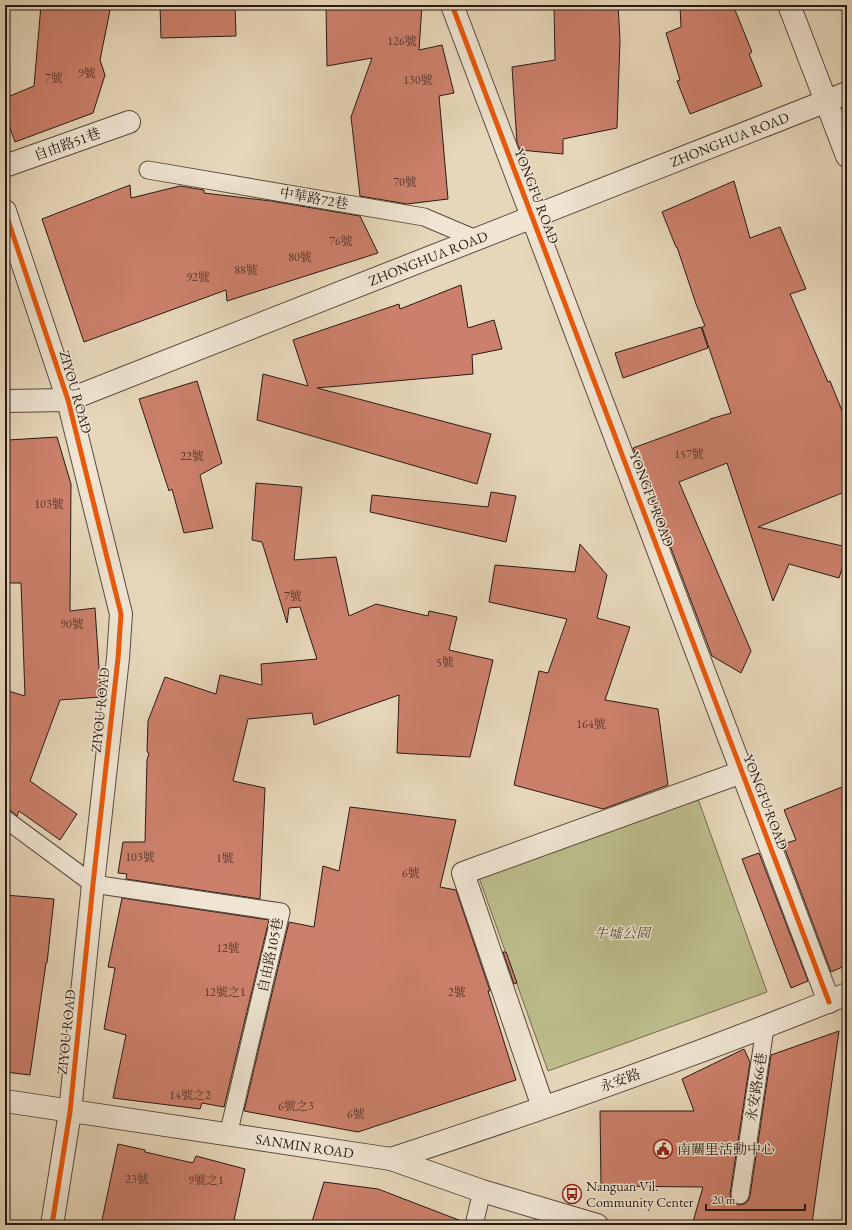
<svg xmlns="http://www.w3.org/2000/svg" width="852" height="1230" font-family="'EB Garamond','Noto Serif TC',serif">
<rect width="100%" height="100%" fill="#e7d7ba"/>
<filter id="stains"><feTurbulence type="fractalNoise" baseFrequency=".005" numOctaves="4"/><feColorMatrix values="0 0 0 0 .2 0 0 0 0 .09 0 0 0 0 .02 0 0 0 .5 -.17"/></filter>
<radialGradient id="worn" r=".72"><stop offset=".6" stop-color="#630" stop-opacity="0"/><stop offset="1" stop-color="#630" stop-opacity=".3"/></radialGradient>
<polygon fill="#bcbc8b" stroke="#726b50" points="697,796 767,992 548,1071 478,875"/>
<g fill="#cc806b" stroke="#281a15">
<polygon points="41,5 111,5 100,60 105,75 93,113 15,142 5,114 5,98 34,86"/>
<polygon points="160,5 235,5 236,36 161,38"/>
<polygon points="326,5 422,5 419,50 442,45 454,93 439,96 448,199 407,204 360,196 351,117 372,58 327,66"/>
<polygon points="554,5 618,5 620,40 617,128 563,139 563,154 520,150 517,143 512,67 555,60"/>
<polygon points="680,5 733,5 752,52 749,54 762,86 690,114 677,81 680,80 666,33 681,27"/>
<polygon points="734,181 750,238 780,227 806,289 790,294 828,382 830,381 847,423 847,491 758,527 847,547 847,553 839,578 789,564 773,601 727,463 679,482 751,651 741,673 712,656 633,448 710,420 710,419 731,413 702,327 705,326 696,304 677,247 676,247 662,212"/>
<polygon points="130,185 131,198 180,186 204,190 204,193 271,201 360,216 378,253 227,301 226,290 84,342 42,219"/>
<polygon points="461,285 468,328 494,320 502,349 472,355 473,374 317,388 491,434 477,484 257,420 263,374 308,386 293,340 399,304 400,309"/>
<polygon points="701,327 708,348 623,378 615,353"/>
<polygon points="197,381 222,463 200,475 213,528 184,533 172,489 169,491 139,399"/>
<polygon points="57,437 71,484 70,611 95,608 101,697 60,700 30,781 77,814 60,840 19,811 17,816 11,811 5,809 5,690 25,696 21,583 5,583 5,524 8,440"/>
<polygon points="256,483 302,487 294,560 336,557 349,616 376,604 428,616 429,611 457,617 449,650 493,660 470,757 397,753 399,695 314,725 312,713 248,719 233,781 265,788 260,899 126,879 127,874 118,873 123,842 145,842 147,760 149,753 147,752 148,721 165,677 216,694 220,675 262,685 261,664 317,659 300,607 289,608 287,623 262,542 252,540"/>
<polygon points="491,492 516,496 506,542 370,512 372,495 488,507"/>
<polygon points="580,544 607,575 597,618 630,627 605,700 658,709 668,785 603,809 514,785 539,671 548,673 567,619 489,602 495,565 575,572"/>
<polygon points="847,785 847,965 831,972 783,844 796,840 784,810"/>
<polygon points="350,807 456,820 440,887 456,890 490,991 488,991 516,1080 358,1132 244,1111 289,922 314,927 323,866 339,871"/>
<polygon points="5,831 10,835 8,841 5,841"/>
<polygon points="759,853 808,981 791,988 742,859"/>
<polygon points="5,895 54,899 47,963 46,963 30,1075 5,1072 5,992 10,958 5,958"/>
<polygon points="122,898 269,920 224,1107 202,1103 200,1109 113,1098 126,1035 104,1029 115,968 108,967"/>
<polygon points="503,952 506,952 517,983 514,984"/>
<polygon points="839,1031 812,1223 738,1221 737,1225 692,1225 703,1187 601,1186 600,1111 694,1111 682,1079 744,1049 750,1062 730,1194 731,1199 734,1203 739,1205 744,1204 748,1201 750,1196 771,1055"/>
<polygon points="118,1144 145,1150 145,1152 193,1163 196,1156 245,1169 233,1225 101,1225"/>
<polygon points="324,1182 378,1189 464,1222 464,1225 311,1225"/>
</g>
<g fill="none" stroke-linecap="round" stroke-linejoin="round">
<defs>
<g id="service">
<polyline points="148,170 424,217 476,239"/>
<polyline points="5,819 93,884 281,912 228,1135"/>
<polyline points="740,1195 765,1028"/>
<polyline points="474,1225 482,1191"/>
</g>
<g id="minor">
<polyline points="452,5 829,1002"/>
<polyline points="789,5 847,156"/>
<polyline points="5,166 129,122"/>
<polyline points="5,211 68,400 121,614 118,658 93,884 70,1112 52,1225"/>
<path id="s1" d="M5 401 68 400 847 93"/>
<path id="s2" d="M5 1101 391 1159 482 1191 597 1225"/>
<polyline points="543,1107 463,873 742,772"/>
<path d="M391 1159C544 1109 697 1055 847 994"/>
</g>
</defs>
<use href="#service" stroke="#58493e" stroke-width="19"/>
<use href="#minor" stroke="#58493e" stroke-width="24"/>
<use href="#service" stroke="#efe5d2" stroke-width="17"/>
<use href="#minor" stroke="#efe5d2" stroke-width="22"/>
<defs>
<g id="cycleway">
<polyline points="452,5 829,1002"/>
<polyline points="5,211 68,400 121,614 118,658 93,884 70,1112 52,1225"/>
</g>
</defs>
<use href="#cycleway" stroke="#efe5d2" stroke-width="8"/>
<use href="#cycleway" stroke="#e8590c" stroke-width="5"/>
</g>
<defs>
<symbol id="civic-ring" viewBox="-11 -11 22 22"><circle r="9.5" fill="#efe5d2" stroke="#8f2418" stroke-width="1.5"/><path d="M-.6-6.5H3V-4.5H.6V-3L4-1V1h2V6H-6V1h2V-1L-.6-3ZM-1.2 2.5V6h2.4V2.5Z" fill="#8f2418"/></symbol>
<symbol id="bus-ring" viewBox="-11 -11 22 22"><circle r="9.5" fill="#efe5d2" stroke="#8f2418" stroke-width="1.5"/><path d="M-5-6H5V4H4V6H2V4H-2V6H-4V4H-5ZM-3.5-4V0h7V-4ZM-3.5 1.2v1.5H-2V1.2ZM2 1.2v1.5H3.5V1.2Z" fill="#8f2418"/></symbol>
</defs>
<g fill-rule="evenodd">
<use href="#civic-ring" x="652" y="1138" width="22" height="22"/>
<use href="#bus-ring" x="561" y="1183" width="22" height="22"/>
</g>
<g text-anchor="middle" stroke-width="3" stroke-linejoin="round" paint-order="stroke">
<g font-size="12" fill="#51342a">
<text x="402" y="45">126號</text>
<text x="87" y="77">9號</text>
<text x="54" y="82">7號</text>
<text x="418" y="84">130號</text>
<text x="405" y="186">70號</text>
<text x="341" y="245">76號</text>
<text x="300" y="261">80號</text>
<text x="246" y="274">88號</text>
<text x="198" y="281">92號</text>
<text x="689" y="458">157號</text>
<text x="192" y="460">22號</text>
<text x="49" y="508">103號</text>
<text x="293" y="600">7號</text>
<text x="72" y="628">90號</text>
<text x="445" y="666">5號</text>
<text x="591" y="728">164號</text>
<text x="140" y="861">103號</text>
<text x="225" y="862">1號</text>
<text x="411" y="877">6號</text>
<text x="228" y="952">12號</text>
<text x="225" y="996">12號之1</text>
<text x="457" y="996">2號</text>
<text x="190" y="1099">14號之2</text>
<text x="296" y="1110">6號之3</text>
<text x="356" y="1118">6號</text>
<text x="137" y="1183">23號</text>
<text x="206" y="1184">9號之1</text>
</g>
<g font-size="14" fill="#281a15" stroke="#efe5d2">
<text dy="5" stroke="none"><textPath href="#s1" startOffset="774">ZHONGHUA ROAD</textPath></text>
<text transform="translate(67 144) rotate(-20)" y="5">自由路51巷</text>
<text transform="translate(537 196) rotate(69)" y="5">YONGFU ROAD</text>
<text transform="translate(314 198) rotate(10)" y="5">中華路72巷</text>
<text dy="5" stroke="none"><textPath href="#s1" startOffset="450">ZHONGHUA ROAD</textPath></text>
<text transform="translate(76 392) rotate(74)" y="5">ZIYOU ROAD</text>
<text transform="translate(652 499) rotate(69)" y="5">YONGFU ROAD</text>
<text transform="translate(100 710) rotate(-84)" y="5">ZIYOU ROAD</text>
<text transform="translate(766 802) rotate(69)" y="5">YONGFU ROAD</text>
<text transform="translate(270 955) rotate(-78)" y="5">自由路105巷</text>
<text transform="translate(66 1032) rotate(-84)" y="5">ZIYOU ROAD</text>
<text transform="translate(620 1080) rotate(-20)" y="5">永安路</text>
<text transform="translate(756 1087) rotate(-81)" y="5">永安路66巷</text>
<text dy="5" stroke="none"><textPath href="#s2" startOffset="303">SANMIN ROAD</textPath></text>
</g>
<g font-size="14" font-style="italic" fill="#544b38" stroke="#efe5d2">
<text x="622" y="938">牛墟公園</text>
</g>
<g font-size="14" fill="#281a15" stroke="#efe5d2" text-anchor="start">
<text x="677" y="1154">南關里活動中心</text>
<text x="586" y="1191">Nanguan Vil.<tspan x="586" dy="16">Community Center</tspan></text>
</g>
</g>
<rect width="852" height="1230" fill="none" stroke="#e7d7ba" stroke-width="20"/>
<rect x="6" y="6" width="840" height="1218" fill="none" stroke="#281a15" stroke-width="2"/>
<rect x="10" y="10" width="832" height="1210" fill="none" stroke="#281a15"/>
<path d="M706 1204v6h99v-6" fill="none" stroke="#281a15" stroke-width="2"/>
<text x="712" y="1204" font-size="12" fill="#281a15" stroke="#efe5d2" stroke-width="3" paint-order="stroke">20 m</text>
<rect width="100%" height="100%" filter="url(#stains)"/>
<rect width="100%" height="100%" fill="url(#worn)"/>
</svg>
